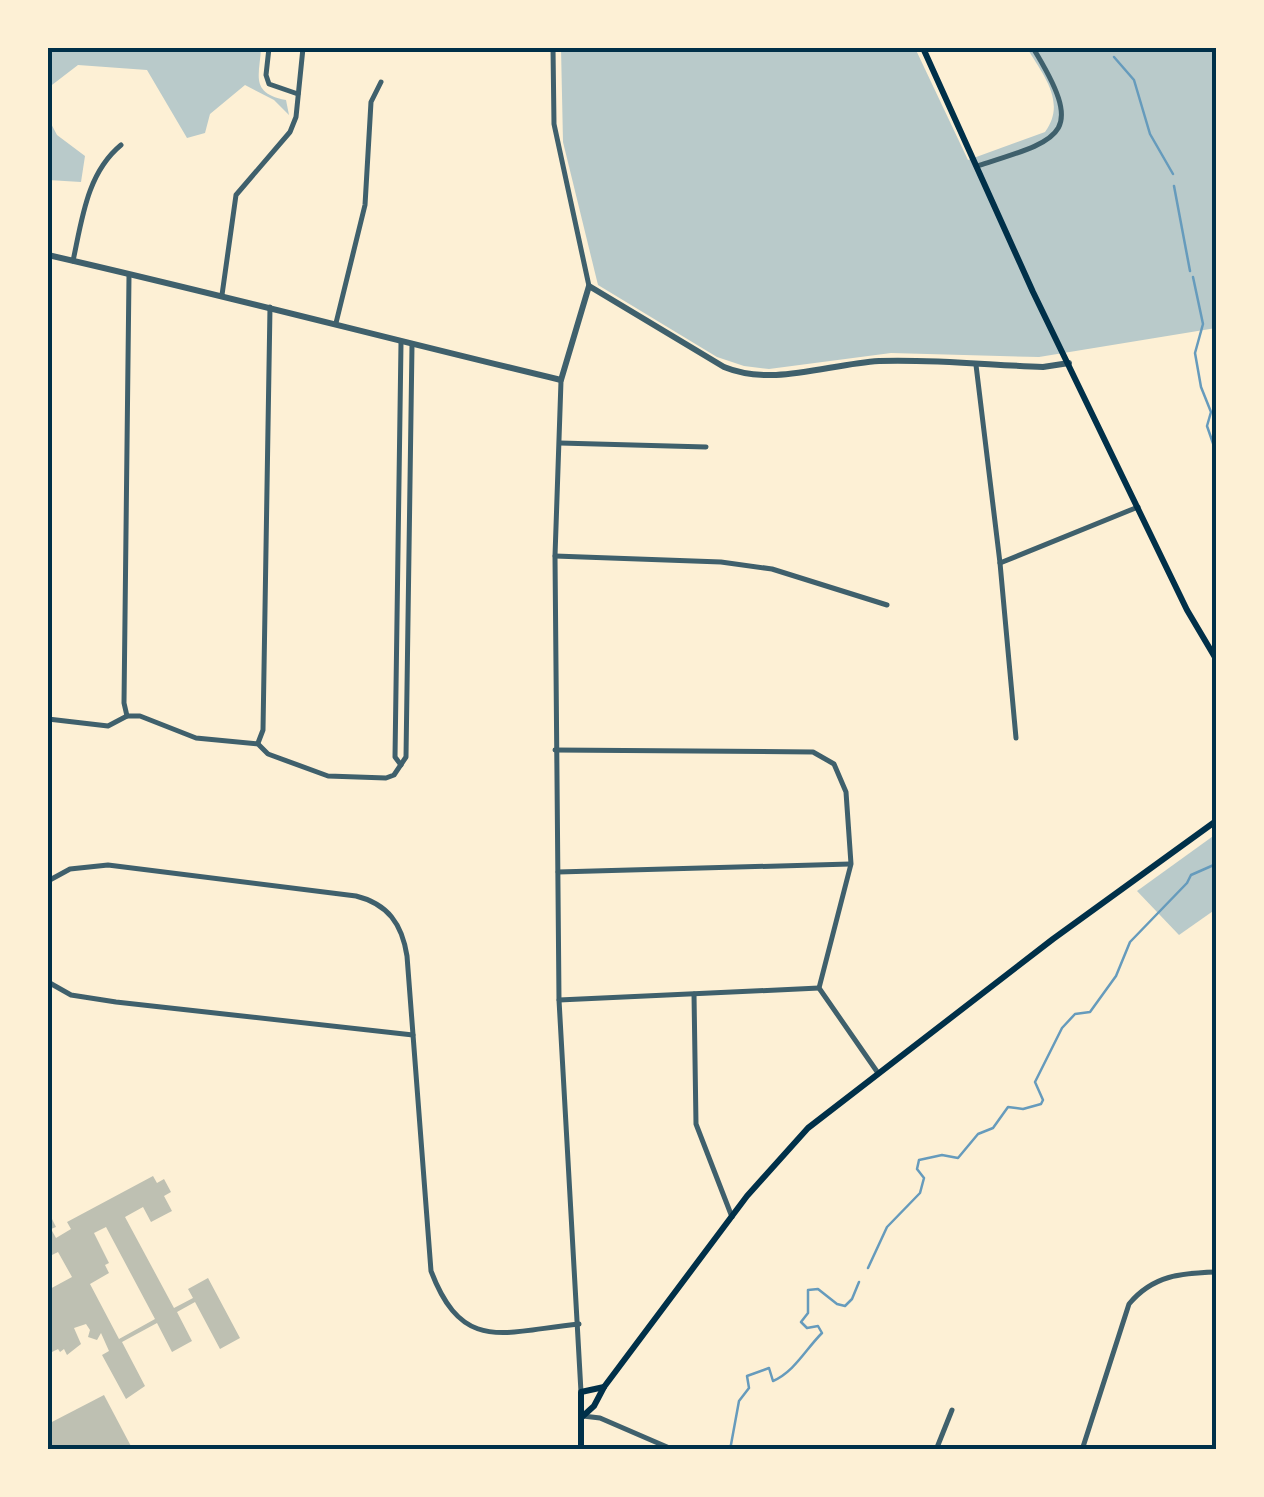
<svg xmlns="http://www.w3.org/2000/svg" width="1264" height="1497" font-family="'Nunito Sans',sans-serif">
<rect width="100%" height="100%" fill="#fdf0d5"/>
<g fill="#b9caca">
<path d="M48 48H261C260 74 249 93 286 100L289 115 274 100 245 85 210 114 205 133 187 138 147 70 78 65 48 88Z"/>
<path d="M561 48H915L968 160 1045 132C1067 102 1043 75 1027 48H1216V328L1039 357 891 353 769 369 744 366 717 357 598 285 563 142Z"/>
<polygon points="48,118 57,135 85,156 81,182 48,180"/>
<polygon points="1216,834 1216,909 1179,935 1137,891"/>
</g>
<g fill="none" stroke-linecap="round" stroke-linejoin="round">
<g stroke="#669bbc" stroke-width="2.5">
<polyline points="1114,57 1134,80 1150,134 1173,174"/>
<polyline points="1174,186 1190,271"/>
<polyline points="1193,277 1203,324 1195,353 1201,387 1211,412 1207,426 1216,452"/>
<polyline points="868,1268 887,1227 920,1193 924,1178 917,1169 919,1160 942,1155 958,1158 978,1134 993,1128 1008,1107 1023,1109 1041,1104 1043,1100 1035,1082 1062,1028 1075,1014 1090,1012 1116,976 1130,942 1187,883 1191,875 1216,864"/>
<path d="M730 1450 739 1401 749 1388 747 1376 769 1368 773 1381C795 1371 805 1350 822 1333L818 1326 807 1328 801 1322 808 1313V1290L818 1289 837 1304 845 1306 852 1299 859 1282"/>
</g>
</g>
<g fill="#bec0b2" fill-rule="evenodd">
<path d="M153 1176 157 1183 164 1179 171 1192 164 1196 172 1211 151 1222 143 1207 125 1217 174 1308 193 1298 188 1289 208 1278 240 1338 220 1349 195 1302 177 1312 192 1341 172 1352 157 1323 122 1342 145 1386 126 1399 102 1355 109 1351 101 1333 97 1340 88 1337 90 1330 86 1324 74 1328 81 1344 67 1355 64 1349 60 1352 58 1349 48 1354V1290L72 1277 58 1252 48 1257V1211L56 1227 51 1229 56 1238 71 1229 67 1222ZM106 1227 155 1319 119 1339 90 1284 109 1273 105 1265 109 1263 94 1233Z"/>
<polygon points="104,1395 133,1450 48,1450 48,1424"/>
</g>
<g fill="none" stroke-linecap="round" stroke-linejoin="round">
<g stroke="#3f606c" stroke-width="5">
<polyline points="269,48 266,75 269,84 298,94"/>
<polyline points="553,48 554,124 589,286"/>
<path d="M977 166C1062 139 1087 136 1033 48"/>
<path d="M73 261C82 219 87 173 121 145"/>
<polyline points="222,295 236,195 290,132 296,117 303,48"/>
<polyline points="336,323 365,205 371,102 381,82"/>
<polyline points="976,365 1000,563 1016,738"/>
<polyline points="561,381 555,556 559,1000 581,1392"/>
<polyline points="560,443 706,447"/>
<polyline points="555,556 721,562 772,569 887,605"/>
<polyline points="1000,563 1138,507"/>
<polyline points="127,716 124,703 129,276"/>
<polyline points="48,719 108,726 127,716 140,716 196,738 258,744 268,754 328,776 386,778 394,775 406,757 412,345"/>
<polyline points="258,743 263,730 270,307"/>
<polyline points="555,750 813,752 834,764 846,792 851,864 819,988 878,1073"/>
<polyline points="401,765 395,757 401,343"/>
<polyline points="558,872 850,864"/>
<path d="M48 881 70 869 108 865 356 896C388 904 402 924 407 956L431 1271C463 1355 505 1331 579 1324"/>
<polyline points="48,982 71,995 116,1002 413,1035"/>
<polyline points="694,994 696,1124 732,1217"/>
<polyline points="559,1000 819,988"/>
<polyline points="583,1416 600,1418 674,1450"/>
<polyline points="936,1450 952,1410"/>
<path d="M1082 1450 1129 1304C1153 1275 1182 1273 1216 1272"/>
</g>
<path stroke="#3f606c" stroke-width="6" d="M48 255C219 294 389 339 561 380L589 286 724 367C773 387 828 364 879 361 933 359 989 365 1043 367L1069 363"/>
<g stroke="#003049" stroke-width="6">
<polyline points="923,48 1033,292 1187,610 1216,659"/>
<polyline points="583,1416 594,1406 604,1387 747,1196 808,1128 1053,939 1216,821"/>
<polyline points="581,1450 581,1392 604,1387"/>
</g>
</g>
<rect width="1264" height="1497" fill="none" stroke="#fdf0d5" stroke-width="100"/>
<rect x="50" y="50" width="1164" height="1397" fill="none" stroke="#003049" stroke-width="4"/>
</svg>
